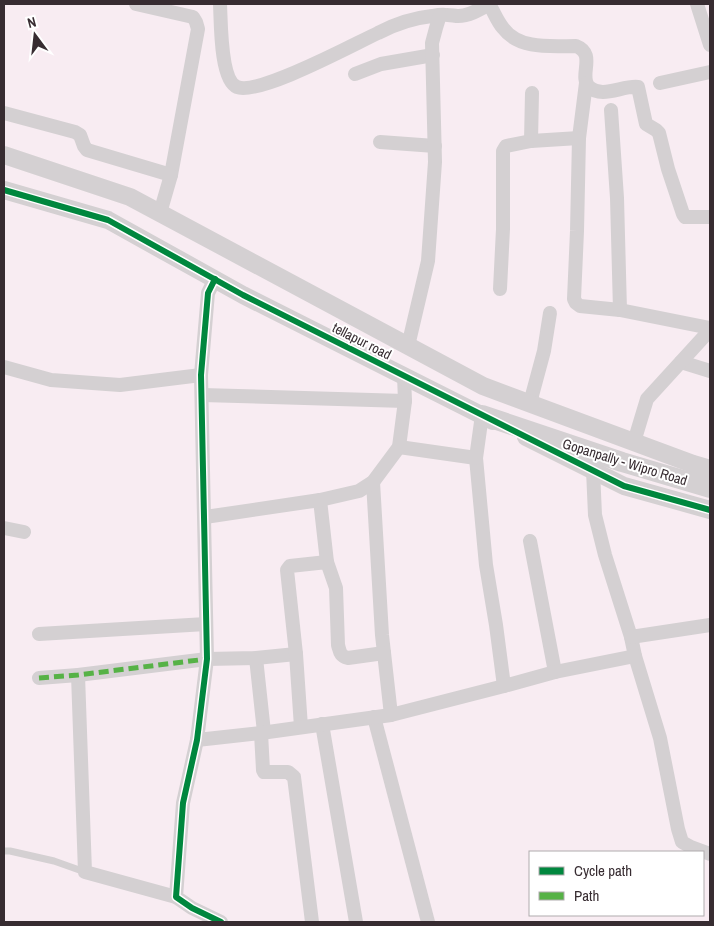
<svg xmlns="http://www.w3.org/2000/svg" width="714" height="926" font-family="'Archivo Narrow',sans-serif">
<rect width="100%" height="100%" fill="#f8ecf2"/>
<g fill="none" stroke-linecap="round" stroke-linejoin="round">
<polyline stroke="#d4d0d2" stroke-width="7" points="4,851 10,851 54,861 85,872"/>
<g stroke="#d4d0d2" stroke-width="14">
<polyline points="136,4 193,17 196,22 198,29 171,175 160,213"/>
<path d="M220 4C221 21 220 80 237 87 259 96 354 44 378 33 395 24 413 18 432 16 437 15 442 14 447 15 451 15 455 16 458 16 469 16 481 9 490 4"/>
<path d="M489 4C494 12 497 21 503 28 519 50 552 46 576 46 597 54 578 76 589 87 602 99 623 85 638 87L646 124 656 130 659 133 668 169 683 214 685 217H710"/>
<polyline points="697,4 710,45"/>
<polyline points="355,74 381,64 433,55"/>
<polyline points="586,83 579,138 577,231 574,299 576,303 580,306 620,310 710,328"/>
<polyline points="660,83 710,72"/>
<polyline points="611,110 617,198 620,310"/>
<polyline points="4,113 75,132 80,135 84,146 87,150 171,175"/>
<polyline points="531,141 532,93"/>
<polyline points="380,142 435,146"/>
<polyline points="215,279 208,293 201,375 207,659 197,740 183,803 176,897 192,908 221,922"/>
<polyline points="500,289 503,229 503,151 506,146 531,141 579,138"/>
<polyline points="408,346 428,261 435,162 432,43 436,28 440,15"/>
<polyline points="681,362 710,371"/>
<polyline points="4,367 51,380 120,385 201,375"/>
<polyline points="202,395 405,401"/>
<polyline points="530,403 544,351 550,313"/>
<polyline points="482,415 476,458 486,565 496,625 504,686"/>
<polyline points="634,442 647,399 710,330"/>
<polyline points="399,447 476,458"/>
<polyline points="593,470 595,515 605,555 631,637 635,656 660,738 678,829 682,842 691,847 710,854"/>
<polyline points="373,482 382,635 391,715"/>
<polyline points="320,500 327,562"/>
<polyline points="205,517 320,500 359,491 373,482 399,447 405,401 404,376"/>
<polyline points="4,528 24,532"/>
<polyline points="530,541 555,672"/>
<polyline points="39,634 206,624"/>
<polyline points="631,637 710,625"/>
<polyline points="256,658 264,732"/>
<polyline points="78,675 85,872 176,897"/>
<polyline points="39,678 78,675 207,659 256,658 296,654"/>
<polyline points="374,717 428,922"/>
<polyline points="322,724 356,922"/>
<path d="M301 727 296 654 287 570 290 566 327 562 336 588 338 645C340 652 340 656 348 658L384 653"/>
<polyline points="261,733 263,770 264,772 288,772 294,777 312,922"/>
<polyline points="197,740 261,733 391,715 504,686 555,672 635,656"/>
</g>
<g stroke="#d4d0d2" stroke-width="18">
<polyline points="4,155 130,197 483,386 693,464 710,469"/>
<polyline points="4,190 108,220 243,295 493,421"/>
<polyline points="526,437 624,486 710,510"/>
</g>
<polyline stroke="#d4d0d2" stroke-width="20" points="482,415 622,462 710,488"/>
<polyline stroke="#56b246" stroke-width="5" stroke-dasharray="10 5" stroke-linecap="butt" points="39,678 78,675 207,659"/>
<defs>
<g id="cycleway">
<polyline points="4,190 108,220 243,295 624,486 710,510"/>
<polyline points="215,279 208,293 201,375 207,659 197,740 183,803 176,897 192,908 221,922"/>
</g>
</defs>
<use href="#cycleway" stroke="#fff" stroke-width="9"/>
<use href="#cycleway" stroke="#00873e" stroke-width="6"/>
</g>
<g text-anchor="middle" stroke-width="4" stroke-linejoin="round" paint-order="stroke">
<g font-size="14" fill="#372c31" stroke="#fff">
<text transform="translate(362 341) rotate(27)" y="5">tellapur road</text>
<text transform="translate(625 462) rotate(17)" y="5">Gopanpally - Wipro Road</text>
</g>
</g>
<rect width="714" height="926" fill="none" stroke="#372c31" stroke-width="10"/>
<rect x="529" y="851" width="175" height="65" fill="#ffffff" stroke="#afabad"/>
<rect x="539" y="867" width="25" height="8" fill="#00873e" stroke="#afabad"/>
<text x="574" y="876" font-size="15" fill="#372c31">Cycle path</text>
<rect x="539" y="892" width="25" height="8" fill="#56b246" stroke="#afabad"/>
<text x="574" y="901" font-size="15" fill="#372c31">Path</text>
<g transform="translate(35 35) rotate(345)" stroke="#ffffff" stroke-width="4" paint-order="stroke">
<path d="M0-4L9 19L0 12L-9 19Z" fill="#372c31"/>
<text y="-8" font-size="14" font-weight="bold" text-anchor="middle" fill="#372c31">N</text>
</g>
</svg>
